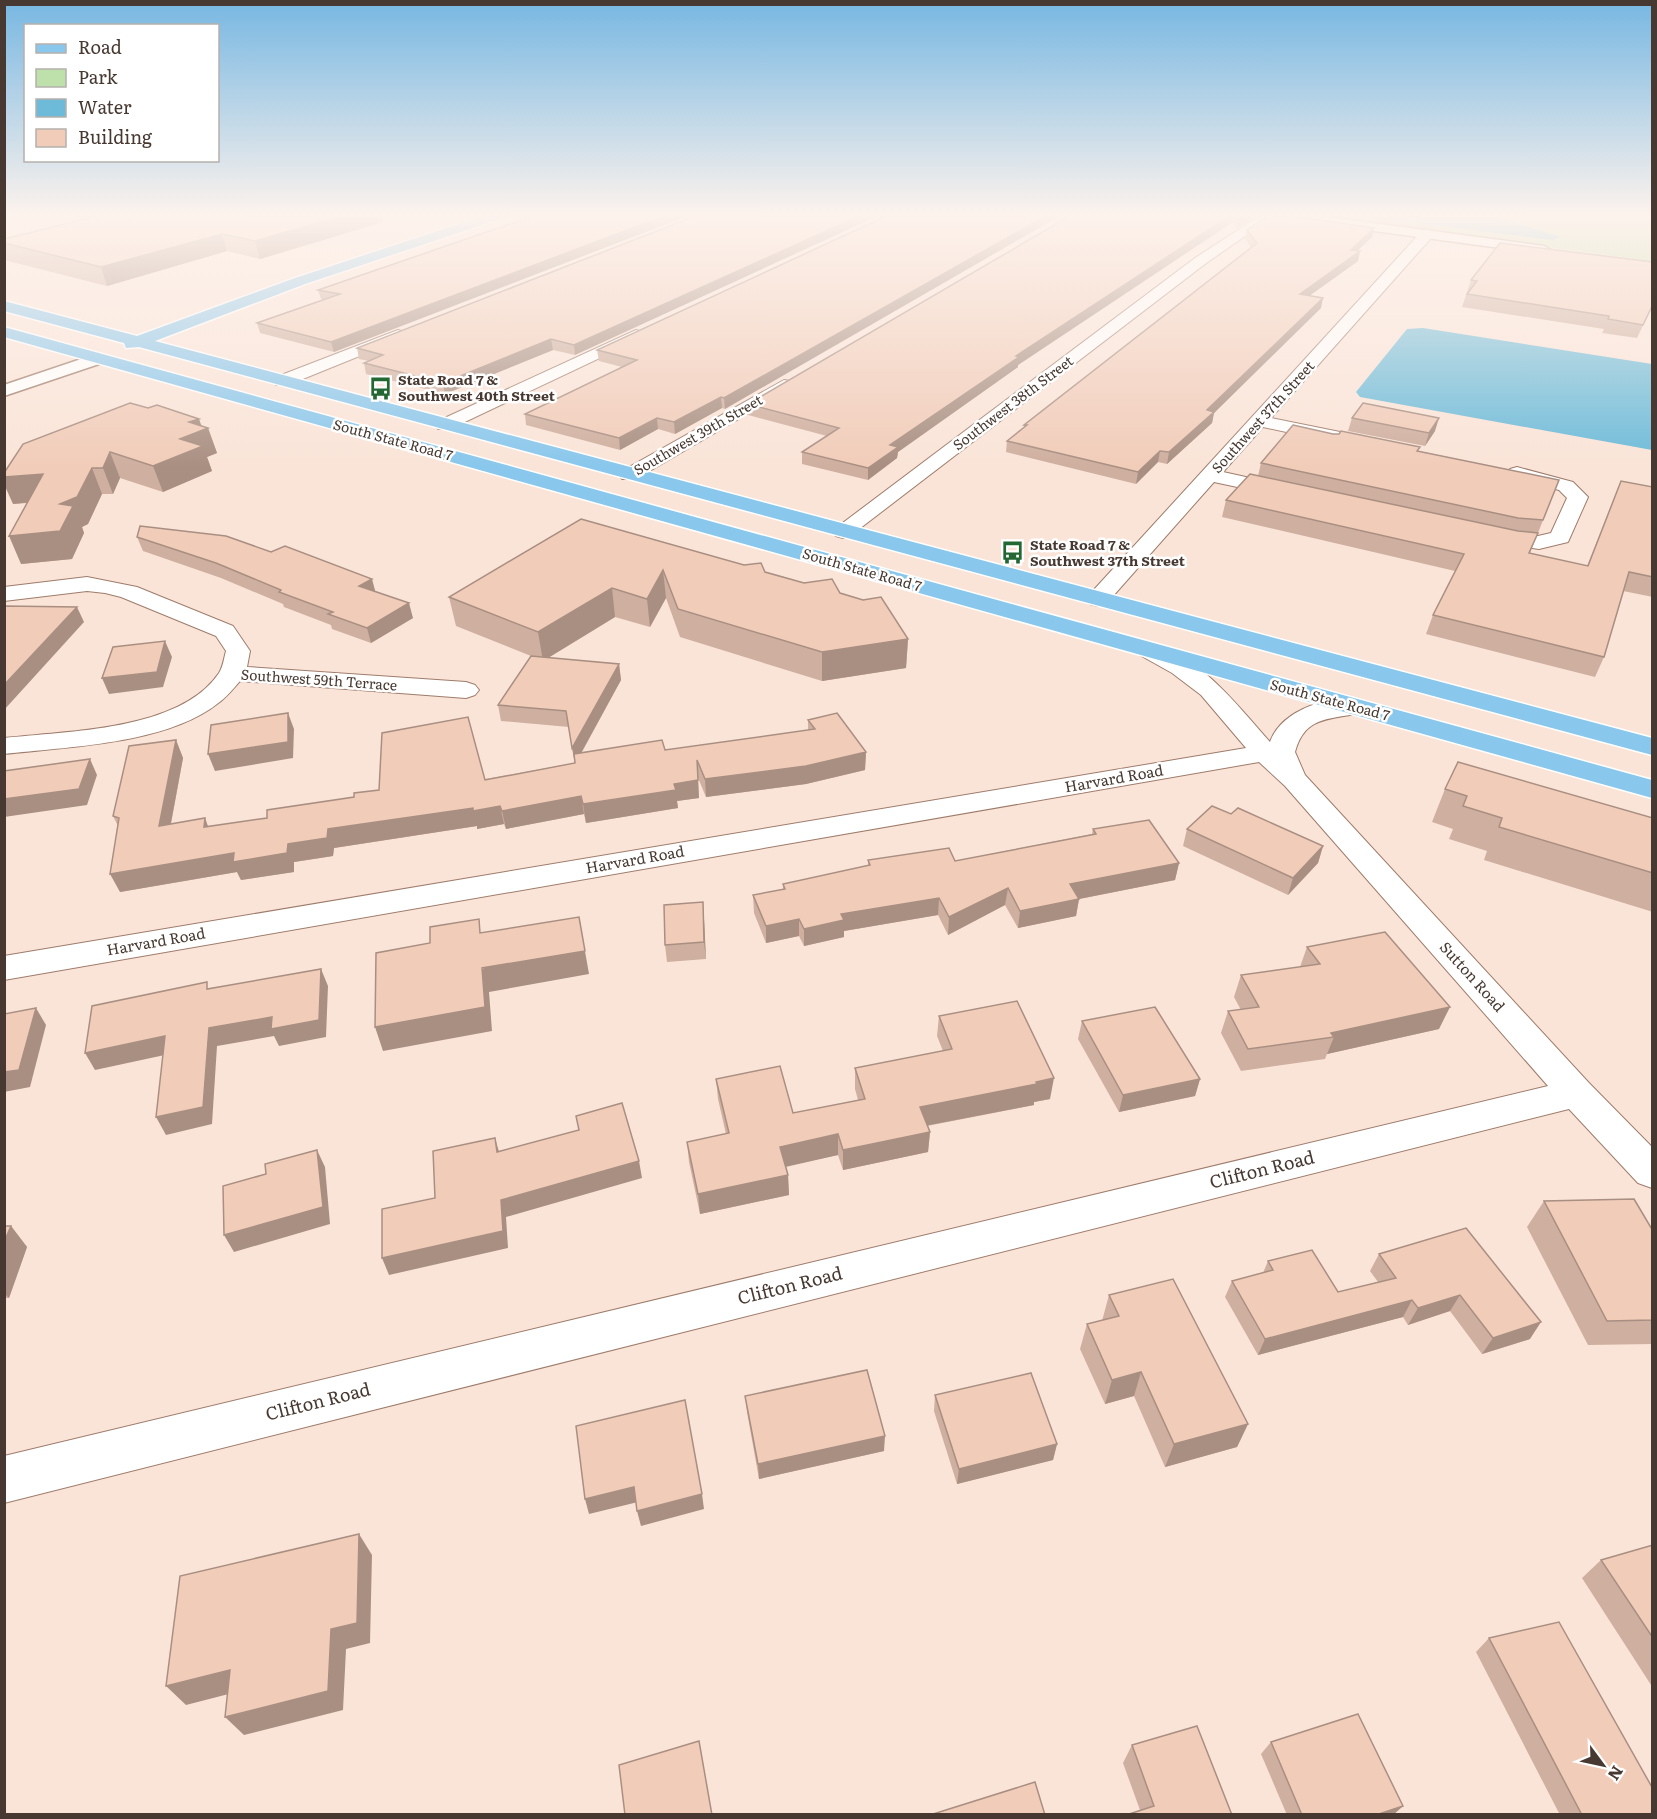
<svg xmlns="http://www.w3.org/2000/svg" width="1657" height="1819" font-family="Literata,serif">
<rect width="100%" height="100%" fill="#fae4d8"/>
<polygon fill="#bee0aa" points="1290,213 1652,213 1652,261"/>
<g fill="#6dbbd9">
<polygon points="1350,213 1486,213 1561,237 1552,240 1536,238 1391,220"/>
<polygon points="1423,328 1652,364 1652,450 1360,397 1356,392 1407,329"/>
</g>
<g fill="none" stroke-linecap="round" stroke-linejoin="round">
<defs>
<g id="minor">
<polygon points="1264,213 1278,213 1205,264 850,536 843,538 836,536 832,532 836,528 1195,258"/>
<polygon points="1427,230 1432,231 1433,234 1432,237 1271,418 1340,432 1342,436 1340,440 1333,442 1263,427 1223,472 1291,487 1294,491 1291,495 1284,497 1214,482 1106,604 1098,606 1090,604 1087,599 1090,594 1422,231"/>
<polygon points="398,330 404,332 406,335 404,338 288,385 276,385 274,381 276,377"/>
<polygon points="636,330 642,332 644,335 642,338 450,429 438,429 435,425 438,421"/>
<polygon points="784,380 790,381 793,385 790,389 636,479 622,479 619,475 622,471"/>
<polygon points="1517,467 1573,482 1588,497 1568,542 1539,549 1491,542 1484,540 1480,536 1484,532 1491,530 1538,536 1551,533 1567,498 1559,490 1510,477 1507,473 1510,469"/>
<path d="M87 577 137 587 233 626 250 651 247 667 466 682 475 685 479 690 475 695 466 698 240 681C233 689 226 698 217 704 166 744 67 747 4 754V738C67 731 180 731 219 673 223 667 224 658 226 651L216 636 121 597 105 593 87 591 4 601V587Z"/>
<path d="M1147 642C1200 655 1236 704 1270 742 1282 709 1332 693 1364 702L1368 707 1364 712C1333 720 1305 714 1295 752L1305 775 1589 1083 1652 1147V1188L1638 1183 1569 1109 4 1503V1456L1548 1086 1285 786 1259 762 4 980V956L1246 748 1201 695 1172 673 1138 654 1135 649 1138 644Z"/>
</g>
<g id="tertiary">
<polygon points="1264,213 1298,213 1544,246 1551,250 1544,254 1270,217"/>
<polygon points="96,354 102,355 105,359 102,363 4,396 4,385"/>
</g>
<g id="primary">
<polygon points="492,213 510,213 509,216 305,284 155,341 1652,738 1652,755 139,347 126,348 124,343 4,311 4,301 137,336 295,278"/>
<polygon points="4,327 1652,780 1652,798 4,337"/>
</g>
</defs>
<use href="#minor" stroke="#9e7c6b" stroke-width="2"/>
<use href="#tertiary" stroke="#9e7c6b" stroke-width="3"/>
<use href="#primary" stroke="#fff" stroke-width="3"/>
<use href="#minor" fill="#fff" fill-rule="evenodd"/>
<use href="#tertiary" fill="#fff" fill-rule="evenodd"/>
<use href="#primary" fill="#89c7ec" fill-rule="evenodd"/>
</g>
<g fill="#cfaf9f">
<polygon points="142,213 381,213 383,222 260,259 227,251 107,286 4,260 4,239 129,216"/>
<polygon points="542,213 334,352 260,333 257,323 324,300 321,299 318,290"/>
<polygon points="703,213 575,355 553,350 445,394 366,374 364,363 369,361 359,359 357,348"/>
<polygon points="893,213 725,409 722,408 675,434 658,429 620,450 526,425 525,414 622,367 599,361 597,350"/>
<polygon points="1075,213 1252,213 1251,219 1237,228 1233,222 1018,365 1018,367 898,452 897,458 868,480 802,464 802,452 827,436 748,415 748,404"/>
<polygon points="1374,228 1372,237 1357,251 1360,251 1358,261 1309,296 1321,308 1214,413 1212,423 1167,464 1158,462 1136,484 1006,452 1007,441 1024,428 1024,425 1251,248 1245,239 1247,230"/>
<polygon points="1471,280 1653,305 1637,338 1602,333 1604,329 1462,307"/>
<polygon points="130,403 208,428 217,453 207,457 212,471 163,492 120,478 113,494 102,494 88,524 82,527 84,533 72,559 21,564 27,503 13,504"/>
<polygon points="1352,418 1435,431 1425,446 1348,431"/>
<polygon points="1419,451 1559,480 1530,553 1587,566 1621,481 1653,487 1653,597 1623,591 1604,657 1595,677 1426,634 1433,615 1455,571 1222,517 1226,500 1258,476 1261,463"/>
<polygon points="581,519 840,593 908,639 906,668 822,681 680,637 666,598 650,627 615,617 548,658 619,664 621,680 582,752 665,750 808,730 808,720 866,752 865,770 806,784 706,797 698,778 699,798 677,801 678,808 586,823 584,814 506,829 504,824 477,829 477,826 334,848 333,856 294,862 294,872 241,880 237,872 120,892 118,826 113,816 176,740 183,758 171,824 208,827 267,818 575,763 569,727 501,721 498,705 531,656 456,626 449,597"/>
<polygon points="137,537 375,591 413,618 371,643 332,629 331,625 284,607 283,604 221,578 143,551"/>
<polygon points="1445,789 1653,818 1653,912 1484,860 1487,851 1449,839 1453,829 1432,822"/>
<polygon points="1231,814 1323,846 1318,863 1288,895 1183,846 1187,829"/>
<polygon points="1093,829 1179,863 1175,880 1079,899 1076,916 1018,928 1005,905 948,935 938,915 844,931 844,937 804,946 799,936 766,943 754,913 753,895 783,889 783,884 868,866 868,860 955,861 1092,834"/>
<polygon points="703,902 706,959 667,962 665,945"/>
<polygon points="1307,947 1439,1029 1327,1054 1325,1059 1241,1071 1221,1033 1228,1011 1241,1010 1234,997 1241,975 1300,967"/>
<polygon points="939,1016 1050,1099 1034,1102 1034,1105 927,1126 930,1132 928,1152 843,1170 838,1155 786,1166 788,1175 789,1195 700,1214 689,1162 687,1142 726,1134 718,1099 716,1079 793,1113 858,1100 855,1089 855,1068 943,1051 937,1036"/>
<polygon points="1082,1021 1200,1079 1195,1096 1119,1112 1078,1039"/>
<polygon points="1544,1201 1653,1231 1653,1344 1588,1345 1527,1227"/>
<polygon points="4,1226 11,1226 27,1247 9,1298 4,1298"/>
<polygon points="1466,1228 1530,1339 1482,1354 1450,1311 1408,1325 1403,1317 1258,1355 1225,1297 1232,1281 1263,1273 1268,1261 1338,1292 1378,1282 1370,1271 1379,1254"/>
<polygon points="1109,1295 1248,1424 1237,1447 1165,1467 1134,1396 1105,1404 1080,1349 1087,1324 1102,1321"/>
<polygon points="935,1395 1057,1444 1053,1460 957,1484 934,1411"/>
<polygon points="745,1396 884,1451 759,1479 747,1412"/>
<polygon points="1653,1545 1653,1688 1582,1578 1601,1560"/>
<polygon points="1489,1638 1653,1789 1653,1815 1560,1815 1476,1652"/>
<polygon points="1271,1742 1403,1806 1393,1815 1287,1815 1261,1754"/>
<polygon points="1132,1745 1232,1815 1140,1810 1123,1763"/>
</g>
<g fill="#a98f82">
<polygon points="352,213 381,213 383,222 260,259 255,241"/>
<polygon points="672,213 695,213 334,352 331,342"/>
<polygon points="866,213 884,213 575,355 574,345"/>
<polygon points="1051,213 1065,213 725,409 724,398"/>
<polygon points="1234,213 1233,222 1018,365 1018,367 898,452 897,458 868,480 868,468 890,445 1016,356"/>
<polygon points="1249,213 1252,213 1251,219 1237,228 1239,219"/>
<polygon points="1374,228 1372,237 1348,259 1351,250"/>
<polygon points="222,234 227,251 107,286 101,267"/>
<polygon points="1360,251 1358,261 1298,304 1300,294"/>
<polygon points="1323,298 1321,308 1214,413 1212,423 1167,464 1169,452 1207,410"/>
<polygon points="551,339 553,350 445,394 443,383"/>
<polygon points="721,397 722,408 675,434 674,422"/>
<polygon points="657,418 658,429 620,450 619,438"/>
<polygon points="1439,418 1435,431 1425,446 1429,433"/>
<polygon points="199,419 203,430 208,428 217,453 207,457 212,471 163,492 153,466 180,439 189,422"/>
<polygon points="1160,451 1158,462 1136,484 1138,472"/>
<polygon points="110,452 120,478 113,494 103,468"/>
<polygon points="92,468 102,494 88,524 82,527 84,533 72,559 21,564 9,536 60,504"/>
<polygon points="43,474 54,500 13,504 4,484 4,477"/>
<polygon points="663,570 666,598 650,627 647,599"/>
<polygon points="372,579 376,594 359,586"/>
<polygon points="612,588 615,617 543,661 538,632"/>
<polygon points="409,603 413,618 371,643 367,628"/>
<polygon points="77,607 84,622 4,710 4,685"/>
<polygon points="908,639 906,668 822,681 822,652"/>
<polygon points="165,641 172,657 163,687 109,694 102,678"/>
<polygon points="619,664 621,680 575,764 572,748"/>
<polygon points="288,713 294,729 293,758 215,771 208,754"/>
<polygon points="176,740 183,758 167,844 159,826"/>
<polygon points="866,752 865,770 806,784 706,797 705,779"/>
<polygon points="90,759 97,775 87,805 4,817 4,799"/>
<polygon points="697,760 699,798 677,801 678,808 586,823 583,804 674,784"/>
<polygon points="581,796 584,814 506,829 502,811"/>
<polygon points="500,806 504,824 477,829 477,826 334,848 333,856 294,862 294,872 241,880 237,872 120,892 110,874 288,844 328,829 473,808"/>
<polygon points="205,818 212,837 204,827"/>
<polygon points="1323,846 1318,863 1288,895 1293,878"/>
<polygon points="1179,863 1175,880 1079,899 1076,916 1018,928 1020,911 1070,884"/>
<polygon points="1008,888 1005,905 948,935 949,917"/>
<polygon points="939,898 938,915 844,931 844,937 804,946 804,929 841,914"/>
<polygon points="703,902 704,919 706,959 704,942"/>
<polygon points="579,917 589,974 489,992 492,1031 383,1051 375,1027"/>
<polygon points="799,919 799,936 766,943 766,926"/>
<polygon points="321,969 328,986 326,1037 279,1046 274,1036 217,1046 212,1124 166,1135 156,1117 209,1028"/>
<polygon points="1450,1007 1439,1029 1327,1054 1334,1037 1331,1033"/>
<polygon points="36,1008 46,1025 30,1087 4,1092 4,1072"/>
<polygon points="165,1036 174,1053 95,1070 85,1053"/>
<polygon points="1054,1078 1050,1099 1034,1102 1034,1105 919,1127 920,1107"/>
<polygon points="1200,1079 1195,1096 1119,1112 1123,1095"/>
<polygon points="930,1132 928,1152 843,1170 843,1150"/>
<polygon points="838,1134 838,1155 781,1168 780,1147"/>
<polygon points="495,1138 500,1155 497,1152"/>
<polygon points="317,1150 325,1167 330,1224 234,1252 224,1235"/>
<polygon points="639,1161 642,1178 506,1217 508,1248 389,1275 382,1258 501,1200"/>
<polygon points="788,1175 789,1195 700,1214 698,1194"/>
<polygon points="11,1226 27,1247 9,1298 4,1293 4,1242"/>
<polygon points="1460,1295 1450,1311 1408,1325 1418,1308"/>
<polygon points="1412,1300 1403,1317 1258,1355 1265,1339"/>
<polygon points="1541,1322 1530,1339 1482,1354 1493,1338"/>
<polygon points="1141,1372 1134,1396 1105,1404 1112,1380"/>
<polygon points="1248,1424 1237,1447 1165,1467 1174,1444"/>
<polygon points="885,1436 884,1451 759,1479 758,1464"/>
<polygon points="1057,1444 1053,1460 957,1484 959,1469"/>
<polygon points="634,1487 638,1502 589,1514 585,1499"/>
<polygon points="702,1494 704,1509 641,1526 637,1511"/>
<polygon points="359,1534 372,1555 370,1643 346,1649 343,1710 244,1735 225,1717 331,1629"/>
<polygon points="230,1670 248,1689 186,1705 166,1686"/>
<polygon points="1403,1806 1393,1815 1376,1815"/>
</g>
<g fill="#f1ccb9" stroke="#a98f82" stroke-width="1.5">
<polygon points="109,213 114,213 129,216 142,213 352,213 255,241 222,234 101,267 4,243 4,239"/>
<polygon points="542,213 672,213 331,342 257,323 340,294 318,290"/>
<polygon points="703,213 866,213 574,345 551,339 443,383 364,363 383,355 357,348"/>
<polygon points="893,213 1051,213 724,398 721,397 674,422 657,418 619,438 525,414 637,360 597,350"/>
<polygon points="1075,213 1249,213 1239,219 1234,213 1016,356 1019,357 890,445 898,447 868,468 802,452 839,428 748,404"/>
<polygon points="1272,213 1374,228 1351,250 1360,251 1300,294 1323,298 1207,410 1214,412 1169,452 1160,451 1138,472 1007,441 1027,425 1024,425 1257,243 1247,230"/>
<polygon points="1500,243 1653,262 1653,304 1643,325 1608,319 1609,316 1467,294 1477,281 1471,280"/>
<polygon points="130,403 148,408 157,405 199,419 189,422 208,428 180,439 203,446 153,466 110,452 103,468 92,468 77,497 60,504 73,506 60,531 9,536 43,474 4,477 4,473 23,444"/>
<polygon points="1363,403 1439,418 1429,433 1352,418"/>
<polygon points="1293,425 1333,434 1339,434 1341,431 1420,447 1417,451 1559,480 1543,520 1518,518 1261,463"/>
<polygon points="1250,474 1518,531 1538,533 1529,553 1588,566 1621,481 1653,487 1653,577 1629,572 1604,657 1433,615 1464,554 1226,500"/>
<polygon points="581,519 744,565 761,563 765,572 804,583 832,579 840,593 863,600 881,597 908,639 822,652 678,609 663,570 647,599 612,588 538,632 449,597"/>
<polygon points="140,526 226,536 271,552 285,546 372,579 359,586 409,603 367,628 328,614 333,612 279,592 281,590 216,563 137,537"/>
<polygon points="4,606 77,607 4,685"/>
<polygon points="165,641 157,672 102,678 113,647"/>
<polygon points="531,656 619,664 572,748 566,711 498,705"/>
<polygon points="288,713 288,742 208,754 211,725"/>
<polygon points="837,713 866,752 806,766 705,779 697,760 698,780 674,784 676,790 583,804 581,796 502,811 500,806 473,811 473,808 328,829 327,838 288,844 287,853 233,862 234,853 110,874 119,818 113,816 129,746 176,740 159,826 205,818 204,827 267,818 267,810 354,797 354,793 379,790 382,733 468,717 485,780 575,763 574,754 662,740 665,750 815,729 808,720"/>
<polygon points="90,759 79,789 4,799 4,771"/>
<polygon points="1458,762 1653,818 1653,873 1499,827 1502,818 1463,806 1467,796 1445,789"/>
<polygon points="1212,806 1231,814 1238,808 1323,846 1293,878 1187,829"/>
<polygon points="1149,820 1179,863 1070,884 1079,899 1020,911 1008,888 949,917 939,898 841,914 844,920 804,929 799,919 766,926 753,895 785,889 783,884 870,865 868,860 949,848 955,861 1096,834 1093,829"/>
<polygon points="703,902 704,942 665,945 664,905"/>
<polygon points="579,917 585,951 482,968 485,1007 375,1027 376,953 430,943 430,927 479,919 480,933"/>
<polygon points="1385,932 1450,1007 1331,1033 1334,1037 1248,1049 1228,1011 1259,1007 1241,975 1320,964 1307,947"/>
<polygon points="321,969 319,1020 271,1029 272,1017 209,1028 203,1107 156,1117 165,1036 85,1053 92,1006 207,982 207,989"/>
<polygon points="1017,1001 1054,1078 1036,1082 1037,1084 920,1107 930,1132 843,1150 838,1134 780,1147 788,1175 698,1194 687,1142 729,1133 716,1079 780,1066 793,1113 865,1099 855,1068 952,1049 939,1016"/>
<polygon points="1155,1007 1200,1079 1123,1095 1082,1021"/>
<polygon points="36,1008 19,1070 4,1072 4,1014"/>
<polygon points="622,1103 639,1161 501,1200 503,1231 382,1258 382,1209 435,1198 433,1151 495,1138 497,1152 579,1130 576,1116"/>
<polygon points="317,1150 323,1207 224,1235 223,1186 266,1174 265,1164"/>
<polygon points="1634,1199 1653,1231 1653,1320 1607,1321 1544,1201"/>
<polygon points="4,1226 11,1226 4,1242"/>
<polygon points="1466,1228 1541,1322 1493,1338 1460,1295 1418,1308 1412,1300 1265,1339 1232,1281 1273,1270 1268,1261 1312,1250 1338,1292 1396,1278 1379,1254"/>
<polygon points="1173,1279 1248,1424 1174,1444 1141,1372 1112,1380 1087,1324 1119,1316 1109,1295"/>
<polygon points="867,1370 885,1436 758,1464 745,1396"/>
<polygon points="1031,1373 1057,1444 959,1469 935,1395"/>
<polygon points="685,1400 702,1494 637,1511 634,1487 585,1499 576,1426"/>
<polygon points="359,1534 357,1623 331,1629 328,1691 225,1717 230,1670 166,1686 180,1576"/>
<polygon points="1653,1545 1653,1638 1601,1560"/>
<polygon points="1559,1622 1653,1789 1653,1813 1646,1815 1582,1815 1489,1638"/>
<polygon points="1358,1714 1403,1806 1376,1815 1302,1815 1271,1742"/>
<polygon points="1197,1726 1232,1815 1126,1815 1154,1806 1132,1745"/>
<polygon points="699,1741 712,1815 625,1815 619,1765"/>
<polygon points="1035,1782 1045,1815 930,1815"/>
</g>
<linearGradient id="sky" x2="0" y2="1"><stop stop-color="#77b7e2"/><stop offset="0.46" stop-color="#fdf3ed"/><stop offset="1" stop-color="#fdf3ed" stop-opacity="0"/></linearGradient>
<rect width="1657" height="467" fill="url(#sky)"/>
<defs>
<symbol id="bus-bare" viewBox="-9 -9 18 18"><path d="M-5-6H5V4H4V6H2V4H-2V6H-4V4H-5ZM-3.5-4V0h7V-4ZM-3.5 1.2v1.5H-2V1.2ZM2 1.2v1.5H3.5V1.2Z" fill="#236732" stroke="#fff" stroke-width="2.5" paint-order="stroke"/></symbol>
</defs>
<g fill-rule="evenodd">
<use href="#bus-bare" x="364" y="372" width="33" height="33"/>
<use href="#bus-bare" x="996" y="536" width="33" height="33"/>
</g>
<g text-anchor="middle" stroke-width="5" stroke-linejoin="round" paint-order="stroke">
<g font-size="14" font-weight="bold" fill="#473931" stroke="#fff" text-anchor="start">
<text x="398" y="385">State Road 7 &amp;<tspan x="398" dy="16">Southwest 40th Street</tspan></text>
<text x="1030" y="550">State Road 7 &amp;<tspan x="1030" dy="16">Southwest 37th Street</tspan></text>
</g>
<g font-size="14" fill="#473931" stroke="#fff">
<text transform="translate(1013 403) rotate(-37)" y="5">Southwest 38th Street</text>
<text transform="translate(1263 417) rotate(-48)" y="5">Southwest 37th Street</text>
<text transform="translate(698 435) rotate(-30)" y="5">Southwest 39th Street</text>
<text transform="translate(393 440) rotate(15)" y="5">South State Road 7</text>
<text transform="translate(862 570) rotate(16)" y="5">South State Road 7</text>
<text transform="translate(319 680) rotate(4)" y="5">Southwest 59th Terrace</text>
<text transform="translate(1330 700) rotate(15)" y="5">South State Road 7</text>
</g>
<g font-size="15" fill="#473931" stroke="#fff">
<text transform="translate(1114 779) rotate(-10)" y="5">Harvard Road</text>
<text transform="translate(635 860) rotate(-10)" y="5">Harvard Road</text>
<text transform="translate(156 942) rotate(-10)" y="5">Harvard Road</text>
<text transform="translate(1472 977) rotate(48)" y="5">Sutton Road</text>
</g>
<g font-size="18" fill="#473931" stroke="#fff">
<text transform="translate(1262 1170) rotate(-14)" y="6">Clifton Road</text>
<text transform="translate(790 1286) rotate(-14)" y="6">Clifton Road</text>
<text transform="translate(318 1402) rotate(-14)" y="6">Clifton Road</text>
</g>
</g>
<rect width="1657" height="1819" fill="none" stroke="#473931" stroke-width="12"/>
<rect x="24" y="24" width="195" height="138" fill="#ffffff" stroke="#b5b0ad" stroke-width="1.5"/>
<rect x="36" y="44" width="30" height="9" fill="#89c7ec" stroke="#b5b0ad" stroke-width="1.5"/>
<text x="78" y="54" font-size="18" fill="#473931">Road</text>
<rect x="36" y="69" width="30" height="18" fill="#bee0aa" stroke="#b5b0ad" stroke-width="1.5"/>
<text x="78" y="84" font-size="18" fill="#473931">Park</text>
<rect x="36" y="99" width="30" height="18" fill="#6dbbd9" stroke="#b5b0ad" stroke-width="1.5"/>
<text x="78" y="114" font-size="18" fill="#473931">Water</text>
<rect x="36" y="129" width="30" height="18" fill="#f1ccb9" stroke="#b5b0ad" stroke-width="1.5"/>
<text x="78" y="144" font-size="18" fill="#473931">Building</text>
<g transform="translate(1603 1765) rotate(123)" stroke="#ffffff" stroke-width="4.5" paint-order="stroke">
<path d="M0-4.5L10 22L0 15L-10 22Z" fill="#473931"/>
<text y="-9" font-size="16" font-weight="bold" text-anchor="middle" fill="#473931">N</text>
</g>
</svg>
